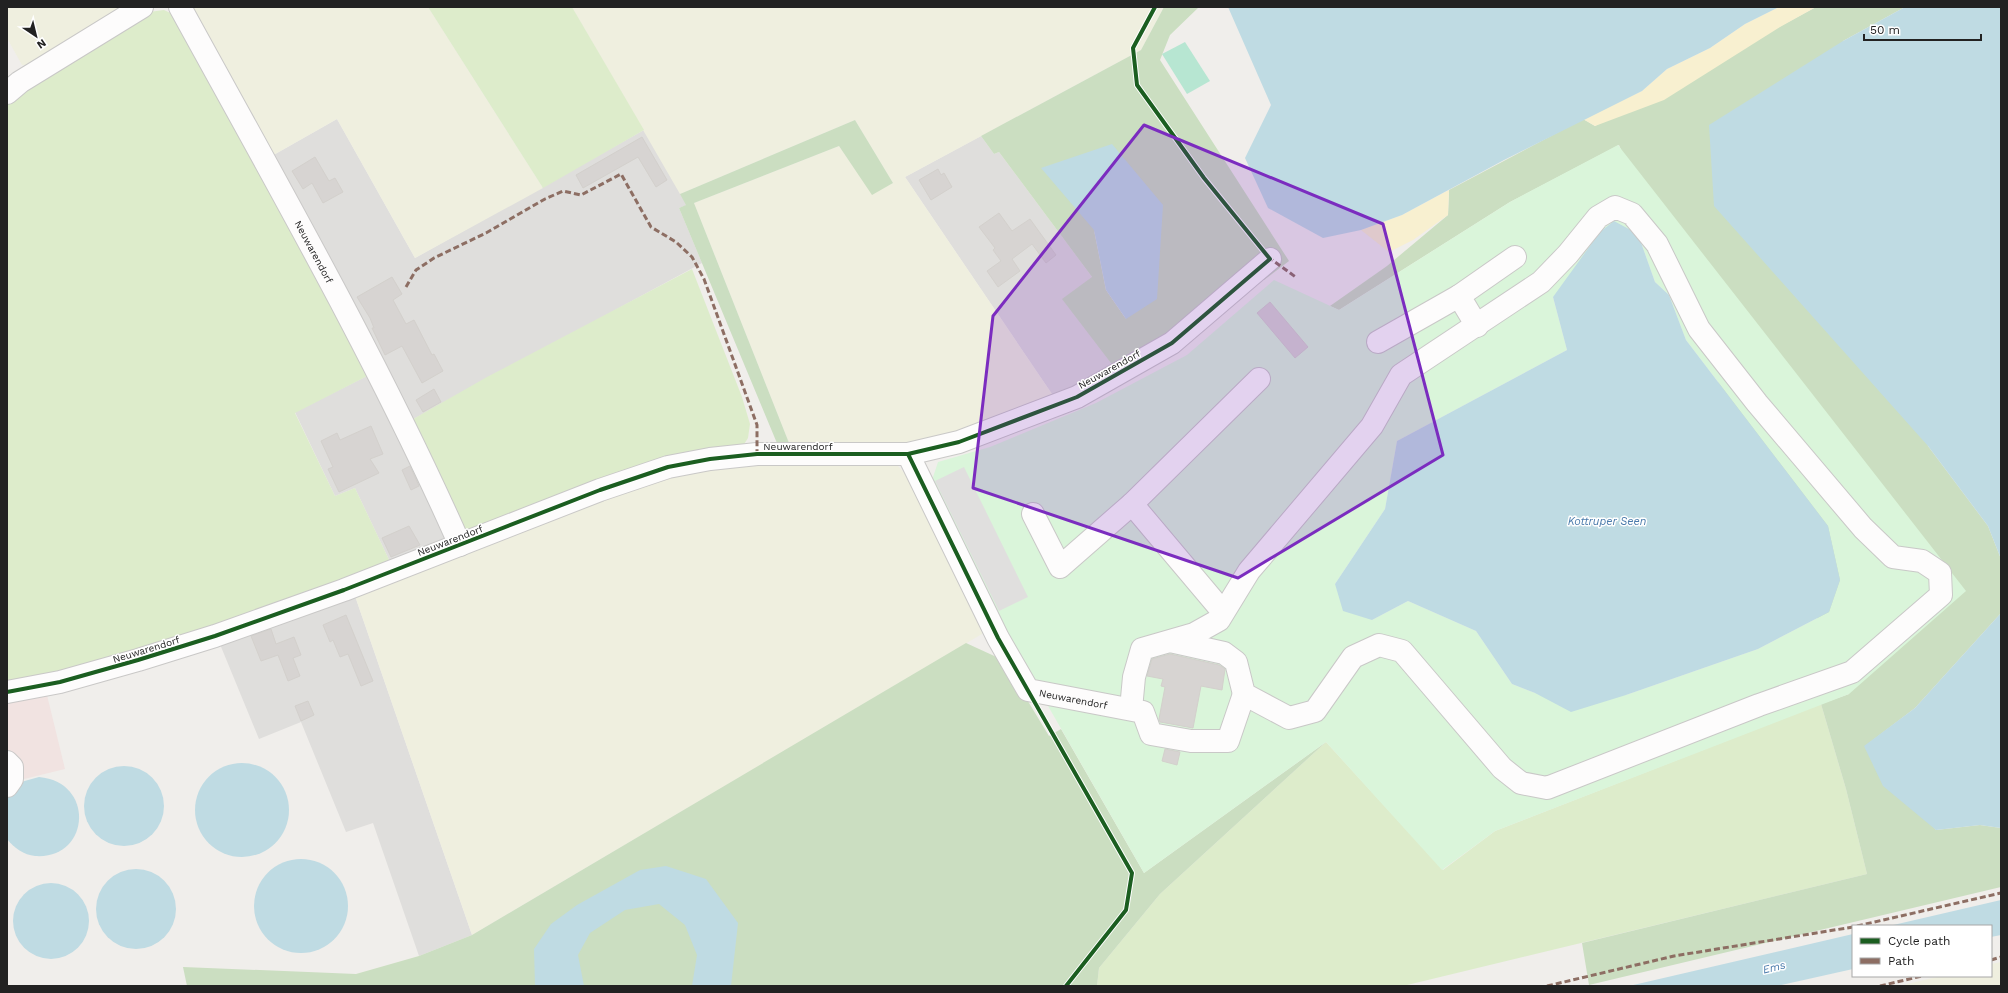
<svg xmlns="http://www.w3.org/2000/svg" width="2008" height="993" font-family="'Work Sans',sans-serif">
<rect width="100%" height="100%" fill="#f0eeeb"/>
<g fill="#dfdedc">
<polygon points="337,119 415,258 644,130 687,205 679,208 702,263 408,422 270,157"/>
<polygon points="981,136 994,154 999,152 1092,277 1114,367 1054,397 905,177"/>
<polygon points="373,373 451,543 392,566 355,488 335,496 295,412"/>
<polygon points="355,596 472,935 419,956 373,823 346,832 301,722 259,739 217,637"/>
</g>
<polygon fill="#f1e3e1" points="47,695 65,769 16,781 7,794 7,703"/>
<g fill="#efefdf">
<polygon points="7,7 126,7 31,65 22,65 7,38"/>
<polygon points="187,7 428,7 543,188 415,258 337,119 270,157"/>
<polygon points="572,7 1164,7 1141,50 905,177 1054,397 955,435 906,446 791,448 694,203 839,146 872,194 893,183 855,120 680,194"/>
<polygon points="866,461 898,466 917,487 987,631 472,935 355,596 533,523 671,475 713,467"/>
<polygon points="2001,962 2001,986 1899,986 1941,976 1991,976 1991,964"/>
</g>
<g fill="#ddeccb">
<polygon points="428,7 572,7 644,130 543,188"/>
<polygon points="164,10 179,17 373,373 295,413 335,496 355,488 392,566 136,653 7,683 7,102 149,12"/>
<polygon points="692,269 742,397 750,424 748,438 741,449 471,534 458,527 408,422 487,377"/>
<polygon points="1821,704 1846,789 1867,874 1403,986 1097,986 1099,968 1160,894 1326,742 1443,870 1495,831"/>
</g>
<g fill="#cbdec1" fill-rule="evenodd">
<path d="M1164 7H1199L1170 35 1160 60 1289 261 1264 280 1252 264 1167 335 1114 367 1062 299 1092 277 999 152 994 154 981 136 1141 50ZM1094 230 1126 319 1106 290Z"/>
<polygon points="1816,7 1905,7 1843,41 1928,446 1988,526 2001,559 2001,613 1915,708 1865,746 1936,830 1980,825 2001,828 2001,887 1589,985 1582,943 1867,874 1846,789 1821,704 1849,694 1619,145 1510,202 1339,310 1330,306 1387,266 1448,215 1449,190 1583,119 1595,126"/>
<polygon points="855,120 893,183 872,195 839,146 694,203 791,448 779,448 679,208 686,205 680,194"/>
<polygon points="966,643 1003,660 1049,736 1061,729 1144,873 1326,742 1160,894 1099,968 1097,986 187,986 183,967 356,974 419,956 472,935"/>
</g>
<g fill="#f8f0d0">
<polygon points="1779,7 1816,7 1780,27 1664,100 1595,126 1583,119 1642,91 1667,69 1710,48 1745,24"/>
<polygon points="1449,190 1448,215 1413,240 1389,252 1361,230 1402,215"/>
</g>
<path fill="#daf5da" fill-rule="evenodd" d="M1618 145 1966 591 1849 694 1495 831 1442 870 1326 742 1144 873 1013 645 931 483 938 462 990 447 1096 403 1187 355 1274 280 1339 310 1510 202ZM1638 234 1655 282 1669 295 1686 340 1828 526 1840 580 1829 612 1758 649 1626 695 1535 693 1512 684 1476 631 1408 601 1372 620 1335 584 1385 509 1397 441 1567 350 1553 297Z"/>
<polygon fill="#b7e6d2" points="1185,42 1210,81 1187,94 1162,54"/>
<polygon fill="#e0dfde" points="964,467 1028,597 999,611 935,481"/>
<g fill="#bfdbe3">
<polygon points="1228,7 1779,7 1745,24 1710,48 1667,69 1642,91 1504,160 1402,215 1361,230 1323,238 1268,208 1245,158 1271,105"/>
<polygon points="1905,7 2001,7 2001,559 1988,526 1928,446 1714,206 1709,125 1843,41"/>
<polygon points="1112,144 1163,205 1157,299 1126,319 1106,290 1094,230 1041,168"/>
<polygon points="1614,221 1638,234 1655,282 1669,295 1686,340 1828,526 1840,580 1829,612 1758,649 1626,695 1571,712 1535,693 1512,684 1476,631 1408,601 1372,620 1343,611 1335,584 1385,509 1397,441 1567,350 1553,297 1600,232"/>
<polygon points="2001,613 2001,828 1980,825 1936,830 1883,786 1864,746 1915,708"/>
<circle cx="242" cy="810" r="47"/>
<circle cx="124" cy="806" r="40"/>
<path d="M39 777C96 782 90 860 35 856 24 855 14 848 7 839V795L21 782Z"/>
<circle cx="301" cy="906" r="47"/>
<polygon points="666,866 706,879 738,923 731,986 692,986 697,955 685,925 659,904 625,910 590,933 578,955 584,986 535,986 534,949 551,924 577,905 640,870"/>
<circle cx="136" cy="909" r="40"/>
<circle cx="51" cy="921" r="38"/>
<polygon points="2001,900 2001,935 1991,937 1991,926 1889,926"/>
<polygon points="1853,934 1853,969 1777,986 1629,986"/>
</g>
<g fill="#d7d4d2" stroke="#d3d0cc">
<polygon points="642,137 667,180 656,187 638,157 583,188 576,175"/>
<polygon points="315,157 329,181 335,178 343,192 323,203 312,183 303,189 292,171"/>
<polygon points="938,169 941,175 944,173 952,187 931,200 919,180"/>
<polygon points="999,213 1012,231 1030,219 1056,255 1046,263 1032,244 1012,259 1020,271 998,287 987,271 1001,261 993,250 995,248 979,227"/>
<polygon points="392,277 402,294 393,300 406,324 414,320 432,355 434,354 443,371 422,383 402,346 385,355 372,328 374,328 370,318 357,297"/>
<polygon points="1270,302 1308,347 1295,358 1257,313"/>
<polygon points="434,389 441,402 423,412 416,400"/>
<polygon points="371,426 383,454 370,459 379,473 339,492 328,469 333,467 321,441 337,433 340,440"/>
<polygon points="410,466 419,486 411,490 402,470"/>
<polygon points="409,526 420,545 391,557 382,538"/>
<polygon points="346,615 373,681 361,686 348,654 340,657 333,640 330,642 323,625"/>
<polygon points="271,629 276,644 294,637 301,655 293,658 300,676 288,681 278,655 261,661 251,636"/>
<polygon points="1170,654 1219,665 1225,669 1222,690 1201,686 1193,728 1160,722 1159,719 1165,687 1161,686 1163,679 1147,676 1152,659"/>
<polygon points="308,701 314,715 301,721 295,706"/>
<polygon points="1165,749 1180,752 1177,765 1162,761"/>
</g>
<g fill="none" stroke-linecap="round" stroke-linejoin="round">
<defs>
<g id="minor">
<path id="s1" d="M180 7C277 184 378 360 460 545"/>
<polyline points="7,93 20,82 142,7"/>
<polyline points="1477,326 1459,296 1515,257"/>
<polyline points="1378,342 1459,296"/>
<path id="s2" d="M908 454 998 638 1028 690 1143 712 1151 734 1191 741H1228L1244 694"/>
<polyline points="1033,514 1060,567 1132,504"/>
<polyline points="1223,612 1132,504 1259,379"/>
<polyline points="7,692 60,682 138,660 215,636 344,590 600,490 668,467 710,459 757,454 908,454 959,442 1077,397 1172,343 1270,259"/>
<polyline points="1131,709 1134,677 1142,649 1194,634 1219,620 1249,571 1372,426 1401,375 1541,282 1568,254 1598,217 1615,207 1632,214 1657,244 1699,329 1757,403 1863,528 1893,557 1922,561 1940,573 1941,595 1852,672 1759,705 1547,788 1521,783 1502,768 1402,651 1379,645 1353,657 1315,711 1289,718 1244,694 1236,662 1224,653 1170,641"/>
<polyline points="7,762 12,767 12,779 7,786"/>
</g>
</defs>
<use href="#minor" stroke="#c9c8c7" stroke-width="24"/>
<use href="#minor" stroke="#fdfcfc" stroke-width="22"/>
<g stroke="#8d6e63" stroke-width="3" stroke-dasharray="6 3" stroke-linecap="butt">
<polyline points="1268,257 1297,278"/>
<polyline points="406,287 416,270 434,258 486,233 545,199 563,191 581,195 621,174 651,227 676,242 692,257 704,279 757,425 757,454"/>
<polyline points="1857,926 2001,893"/>
<polyline points="1991,960 2001,957"/>
<polyline points="1547,986 1674,956 1853,927"/>
<polyline points="1880,986 1922,976"/>
</g>
<defs>
<g id="cycleway">
<polyline points="908,454 998,638 1132,873 1126,910 1066,986"/>
<polyline points="7,692 60,682 138,660 215,636 344,590 600,490 668,467 710,459 757,454 908,454 959,442 1077,397 1172,343 1270,259 1204,178 1137,85 1133,48 1155,7"/>
</g>
</defs>
<use href="#cycleway" stroke="#fff" stroke-width="6"/>
<use href="#cycleway" stroke="#1b5e20" stroke-width="4"/>
</g>
<path fill="#7b2cbf" fill-opacity="0.2" stroke="#7b2cbf" stroke-width="3" stroke-linejoin="round" d="M1144 125 1383 224 1443 455 1238 578 973 488 993 316Z"/>
<g text-anchor="middle" stroke-width="3" stroke-linejoin="round" paint-order="stroke">
<g font-size="10" fill="#222" stroke="#fff">
<text dy="4" stroke="none"><textPath href="#s1" startOffset="279">Neuwarendorf</textPath></text>
<text transform="translate(1109 369) rotate(-29)" y="4">Neuwarendorf</text>
<text x="798" y="450">Neuwarendorf</text>
<text transform="translate(450 540) rotate(-21)" y="4">Neuwarendorf</text>
<text transform="translate(146 649) rotate(-17)" y="4">Neuwarendorf</text>
<text dy="4" stroke="none"><textPath href="#s2" startOffset="311">Neuwarendorf</textPath></text>
</g>
<g font-size="11" font-style="italic" fill="#4a7aab" stroke="#fff">
<text x="1607" y="525">Kottruper Seen</text>
<text transform="translate(1774 967) rotate(-13)" y="4">Ems</text>
</g>
</g>
<rect width="2008" height="993" fill="none" stroke="#222222" stroke-width="16"/>
<rect x="1852" y="925" width="140" height="52" fill="#ffffff" stroke="#a7a7a7"/>
<rect x="1860" y="938" width="20" height="6" fill="#1b5e20" stroke="#a7a7a7"/>
<text x="1888" y="945" font-size="12" fill="#222222">Cycle path</text>
<rect x="1860" y="958" width="20" height="6" fill="#8d6e63" stroke="#a7a7a7"/>
<text x="1888" y="965" font-size="12" fill="#222222">Path</text>
<g transform="translate(36 36) rotate(145)" stroke="#ffffff" stroke-width="3" paint-order="stroke">
<path d="M0-3L7 15L0 10L-7 15Z" fill="#222222"/>
<text y="-6" font-size="11" font-weight="bold" text-anchor="middle" fill="#222222">N</text>
</g>
<path d="M1864 34v6h117v-6" fill="none" stroke="#222222" stroke-width="2"/>
<text x="1870" y="34" font-size="12" fill="#222222" stroke="#ffffff" stroke-width="3" paint-order="stroke">50 m</text>
</svg>
